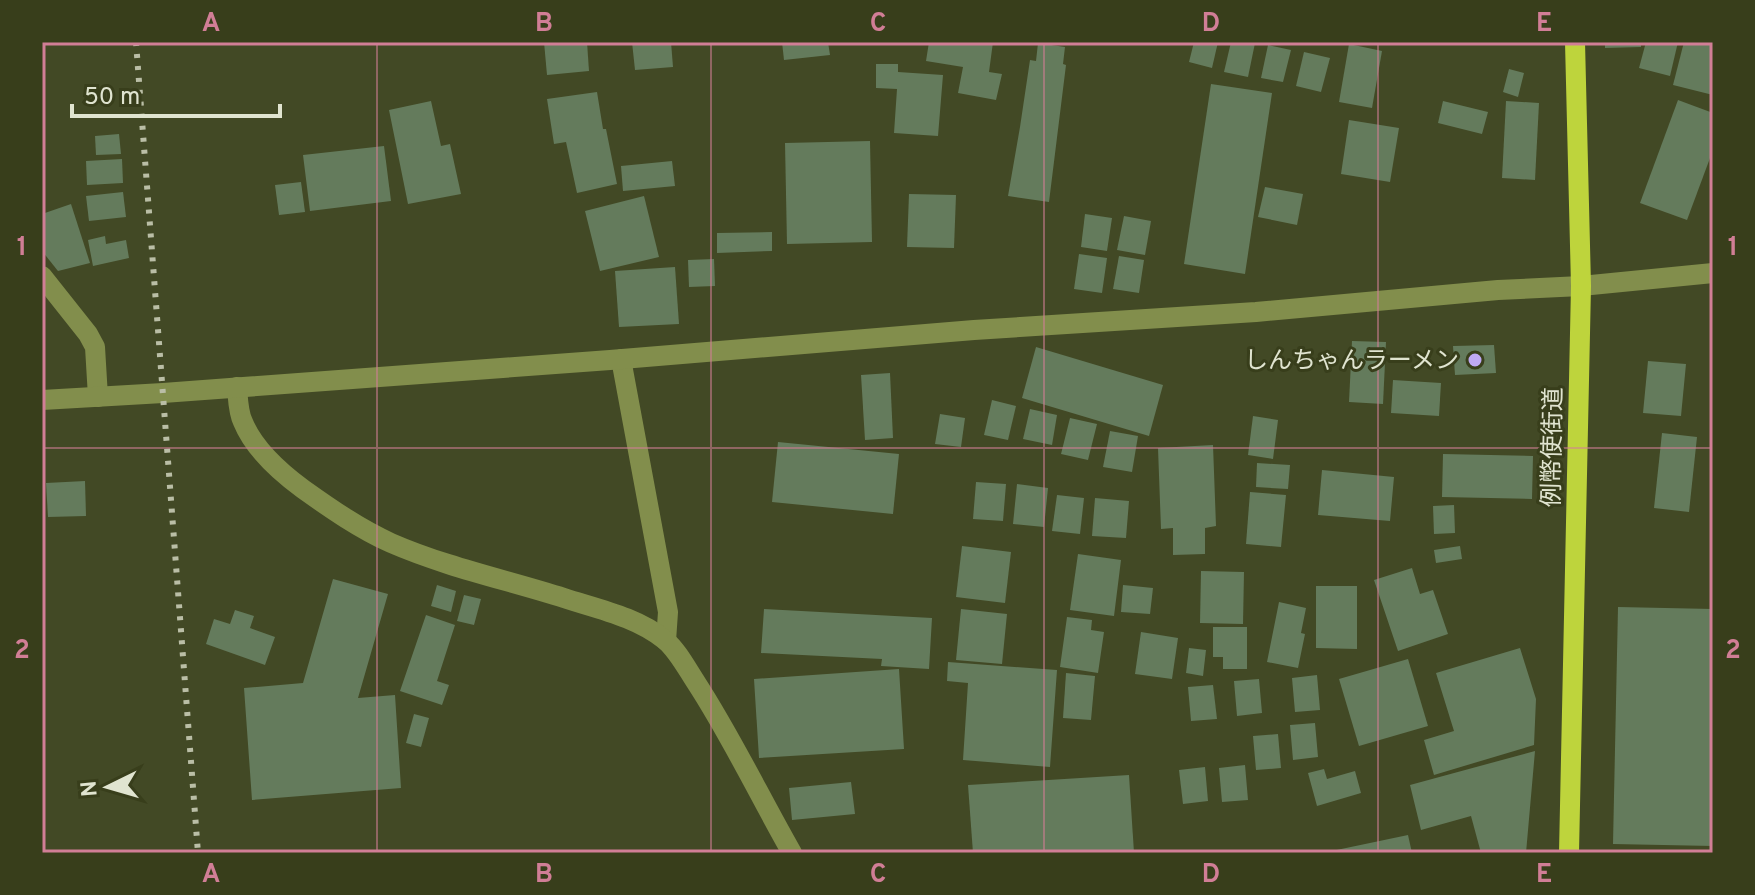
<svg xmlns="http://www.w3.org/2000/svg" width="1755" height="895" font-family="Overpass,'Noto Sans JP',sans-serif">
<rect width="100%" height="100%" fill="#424925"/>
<g fill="#647b5c">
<polygon points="544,42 587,42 589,71 547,75"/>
<polygon points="632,42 671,42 673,67 635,70"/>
<polygon points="782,42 828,42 830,55 784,60"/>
<polygon points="929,42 993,42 989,72 1002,74 996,100 958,93 963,67 926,61"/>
<polygon points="1194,42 1218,42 1212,68 1189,62"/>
<polygon points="1231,42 1255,43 1248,77 1224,72"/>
<polygon points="1605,42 1641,42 1641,47 1605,48"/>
<polygon points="1646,42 1678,42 1670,76 1639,68"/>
<polygon points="1684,42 1713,42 1713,95 1673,85"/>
<polygon points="1038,43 1065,47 1063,64 1066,65 1049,202 1008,196 1020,127 1030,60 1036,61"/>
<polygon points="1349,44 1382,51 1372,108 1339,102"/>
<polygon points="1268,45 1291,50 1283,82 1261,78"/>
<polygon points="1304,52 1330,58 1321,92 1296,86"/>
<polygon points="876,64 898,64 898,72 943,75 938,136 894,133 897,89 876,88"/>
<polygon points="1509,69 1524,73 1518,97 1503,92"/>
<polygon points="1211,84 1272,93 1245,274 1184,264"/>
<polygon points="597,92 603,129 606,129 617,184 577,193 566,142 554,144 547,99"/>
<polygon points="1678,100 1713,113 1713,150 1687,220 1640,203"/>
<polygon points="431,101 441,146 450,144 461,194 408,204 389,110"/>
<polygon points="1443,101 1488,112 1482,134 1438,123"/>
<polygon points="1506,101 1539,103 1535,180 1502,178"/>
<polygon points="1349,120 1399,128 1390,182 1341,174"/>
<polygon points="119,134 121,154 96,155 95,136"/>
<polygon points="870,141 872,242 787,244 785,143"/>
<polygon points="384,146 391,201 310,211 303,155"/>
<polygon points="122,159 123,183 87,185 86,161"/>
<polygon points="672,161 675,186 623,191 621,166"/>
<polygon points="301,182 305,212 279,215 275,185"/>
<polygon points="1265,187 1303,194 1297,225 1258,217"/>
<polygon points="123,192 126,217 89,221 86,196"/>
<polygon points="909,194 956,195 954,248 907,247"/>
<polygon points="644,196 659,257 600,271 585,211"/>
<polygon points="71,204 90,263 58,271 42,251 42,214"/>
<polygon points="1085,214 1112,218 1107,251 1081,247"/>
<polygon points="1124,216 1151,221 1145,255 1117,250"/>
<polygon points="772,232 772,251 717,253 717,233"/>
<polygon points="105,236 106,244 126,240 129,258 93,266 88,240"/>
<polygon points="1079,254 1107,258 1102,293 1074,289"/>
<polygon points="1119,256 1144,260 1139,293 1113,289"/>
<polygon points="714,259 715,286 689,287 688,260"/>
<polygon points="675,267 679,324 619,327 615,271"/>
<polygon points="1352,341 1386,342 1383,404 1349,402"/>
<polygon points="1494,345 1496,373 1455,375 1453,346"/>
<polygon points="1036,347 1163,385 1149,436 1022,398"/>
<polygon points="1648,361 1686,364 1681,416 1643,413"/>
<polygon points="890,373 893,438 865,440 861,375"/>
<polygon points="1393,380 1441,383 1439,416 1391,413"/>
<polygon points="992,400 1016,406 1008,440 984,435"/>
<polygon points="1030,409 1057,415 1052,445 1023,439"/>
<polygon points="940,414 965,418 961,447 935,444"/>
<polygon points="1253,416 1278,420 1273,459 1248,455"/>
<polygon points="1070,418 1097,424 1088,460 1061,454"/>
<polygon points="1110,431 1138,436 1132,472 1103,467"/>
<polygon points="1662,433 1697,437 1689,512 1654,508"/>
<polygon points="778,442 899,454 893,514 772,502"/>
<polygon points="1213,445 1216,526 1205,528 1205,554 1173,555 1173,528 1161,529 1158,448"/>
<polygon points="1443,454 1533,456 1532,499 1442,497"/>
<polygon points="1257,463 1290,465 1288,489 1256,487"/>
<polygon points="1322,470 1394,477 1390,521 1318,515"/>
<polygon points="85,481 86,516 48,517 46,483"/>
<polygon points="976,482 1006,484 1003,521 973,519"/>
<polygon points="1017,484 1048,488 1044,527 1013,524"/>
<polygon points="1250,492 1286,495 1281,547 1246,544"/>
<polygon points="1057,495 1084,498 1080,534 1052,531"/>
<polygon points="1095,498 1129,501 1126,538 1092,536"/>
<polygon points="1454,505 1455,533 1434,534 1433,506"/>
<polygon points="962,546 1011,552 1005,603 956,597"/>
<polygon points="1460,546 1462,559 1436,563 1434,550"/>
<polygon points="1078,554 1121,560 1114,616 1070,610"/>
<polygon points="1412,568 1420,594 1433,590 1448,634 1398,651 1374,580"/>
<polygon points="1201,571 1244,572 1243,624 1200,623"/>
<polygon points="333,579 388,594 358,698 395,695 401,788 252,800 244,688 303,683"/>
<polygon points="437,585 456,591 451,612 431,606"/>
<polygon points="1123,585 1153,588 1150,614 1121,612"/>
<polygon points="1316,586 1357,586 1357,649 1316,648"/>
<polygon points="464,595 481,599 474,625 457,621"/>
<polygon points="1279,602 1306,608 1301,633 1305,634 1298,668 1267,662"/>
<polygon points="1618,607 1713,609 1713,846 1613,844"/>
<polygon points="764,609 932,618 929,669 881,666 882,659 761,653"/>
<polygon points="961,609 1007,614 1002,664 956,660"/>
<polygon points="235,610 254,616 250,628 275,637 265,665 206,644 214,619 230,624"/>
<polygon points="426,615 455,625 437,681 449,685 442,705 400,691"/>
<polygon points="1067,617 1092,620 1091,630 1104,632 1098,673 1060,667"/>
<polygon points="1213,627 1247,627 1247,669 1223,669 1223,657 1213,657"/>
<polygon points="1141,632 1178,638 1172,679 1135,674"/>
<polygon points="1189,648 1206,650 1203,676 1186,673"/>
<polygon points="1520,648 1536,699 1534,745 1434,775 1424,740 1454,731 1436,673"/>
<polygon points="1408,659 1428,726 1359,746 1339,679"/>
<polygon points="948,662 1057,670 1050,767 963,760 968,683 947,681"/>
<polygon points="899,669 904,749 759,758 754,679"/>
<polygon points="1066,673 1095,676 1091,720 1063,718"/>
<polygon points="1317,675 1320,710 1295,712 1292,678"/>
<polygon points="1259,679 1262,713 1237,716 1234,681"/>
<polygon points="1213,685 1217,719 1191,721 1188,687"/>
<polygon points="414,714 429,718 421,747 406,743"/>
<polygon points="1315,723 1318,757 1293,760 1290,725"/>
<polygon points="1278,734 1281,768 1256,770 1253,736"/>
<polygon points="1535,751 1526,853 1481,853 1471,816 1421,830 1410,785"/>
<polygon points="1245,765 1248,800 1222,802 1219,768"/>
<polygon points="1205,767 1208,801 1183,804 1179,770"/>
<polygon points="1324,769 1327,779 1355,771 1361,793 1317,806 1308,773"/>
<polygon points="1129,775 1134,853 973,853 968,785"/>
<polygon points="851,782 855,814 792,820 789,788"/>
<polygon points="1408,835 1412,853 1327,853 1327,852"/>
</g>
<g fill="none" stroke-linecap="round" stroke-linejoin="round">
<g stroke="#828e4c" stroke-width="20">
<polyline points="42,276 88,334 95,347 98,397"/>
<polyline points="621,359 668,612 666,641"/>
<path d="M237 387C238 398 238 412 243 422 254 449 280 472 303 489 331 509 360 529 391 543 446 567 507 580 564 598 598 609 637 617 665 640 678 651 687 669 697 684 732 738 760 797 792 853"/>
<polyline points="42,400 163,393 610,360 974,330 1256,312 1498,290 1581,286 1713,273"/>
</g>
<polyline stroke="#bed43c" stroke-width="20" points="1569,853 1581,286 1575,42"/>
<polyline stroke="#babea6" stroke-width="6" stroke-dasharray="4 8" stroke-linecap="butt" points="136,42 198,853"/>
</g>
<path fill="none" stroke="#d17e96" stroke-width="2" stroke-opacity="0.55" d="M377 42V853M711 42V853M1044 42V853M1378 42V853M42 448H1713"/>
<circle fill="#bfa9f4" stroke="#383e1b" stroke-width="3" cx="1475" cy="360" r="8"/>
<g text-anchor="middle" stroke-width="6" stroke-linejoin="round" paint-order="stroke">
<g font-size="24" fill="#e0e4d0" stroke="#383e1b" text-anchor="end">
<text x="1459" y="368">しんちゃんラーメン</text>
</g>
<g font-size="24" fill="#e0e4d0" stroke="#383e1b">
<text transform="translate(1552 447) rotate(-89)" y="8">例幣使街道</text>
</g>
</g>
<rect width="1755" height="895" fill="none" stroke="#383e1b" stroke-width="88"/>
<g transform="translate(108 787) rotate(265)" stroke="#383e1b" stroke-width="6" paint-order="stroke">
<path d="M0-6L14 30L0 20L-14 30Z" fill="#e0e4d0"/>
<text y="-12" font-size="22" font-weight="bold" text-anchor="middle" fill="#e0e4d0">N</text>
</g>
<path d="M72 104v12h208v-12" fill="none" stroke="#e0e4d0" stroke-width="4"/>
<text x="84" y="104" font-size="24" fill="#e0e4d0" stroke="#383e1b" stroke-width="6" paint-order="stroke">50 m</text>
<rect x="44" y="44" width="1667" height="807" fill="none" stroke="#d17e96" stroke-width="3"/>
<g font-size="26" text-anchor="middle" font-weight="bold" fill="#d17e96">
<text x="211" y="31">A</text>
<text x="544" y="31">B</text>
<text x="878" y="31">C</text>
<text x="1211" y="31">D</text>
<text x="1544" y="31">E</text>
<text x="22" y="255">1</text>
<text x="1733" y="255">1</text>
<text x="22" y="658">2</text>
<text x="1733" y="658">2</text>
<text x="211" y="882">A</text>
<text x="544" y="882">B</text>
<text x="878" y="882">C</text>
<text x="1211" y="882">D</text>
<text x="1544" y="882">E</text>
</g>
</svg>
